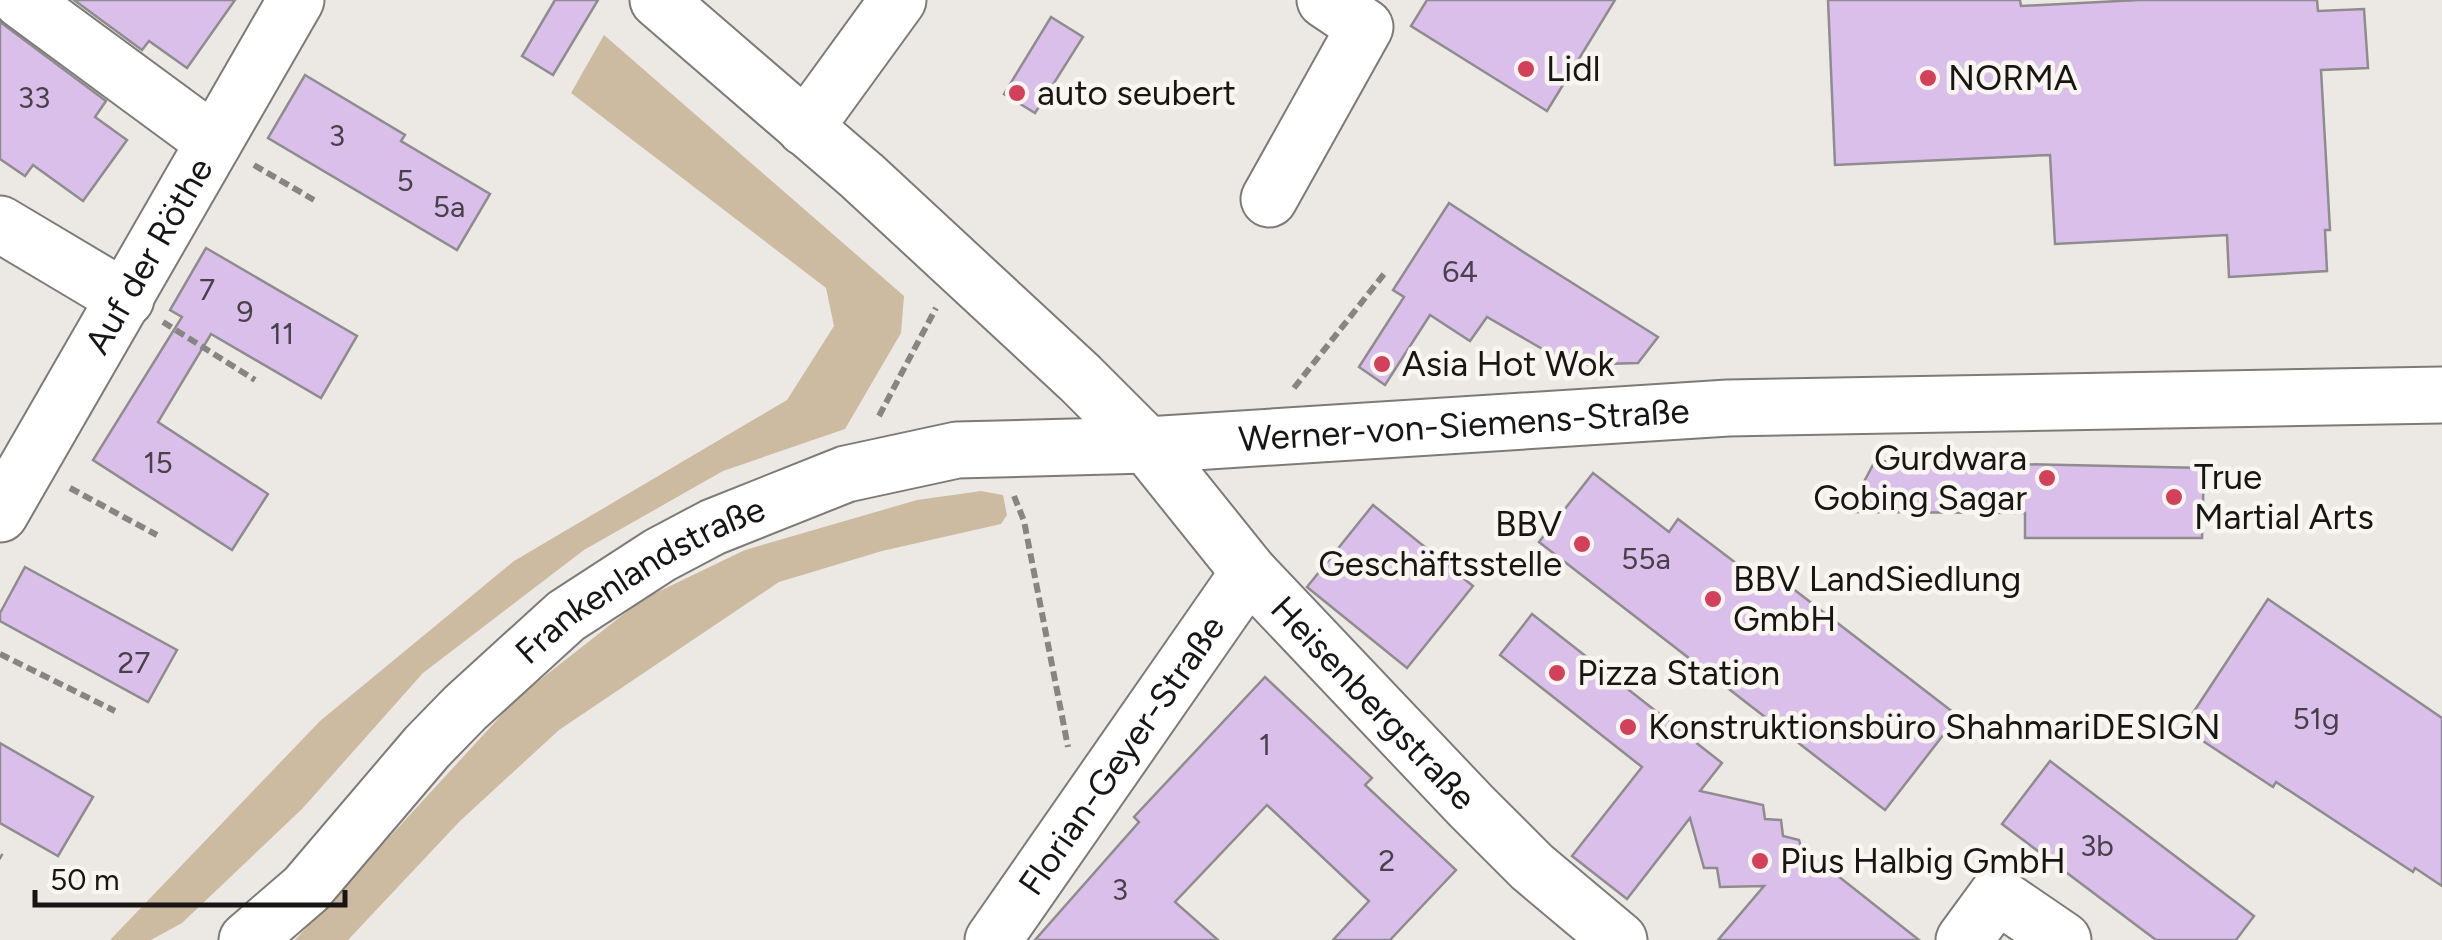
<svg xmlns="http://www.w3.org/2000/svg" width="2442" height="940" font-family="Figtree,sans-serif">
<rect width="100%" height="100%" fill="#ece9e5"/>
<g fill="#cdbba1">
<polygon points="604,35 904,296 901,333 845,429 723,471 584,550 423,673 302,809 182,923 151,940 110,940 320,721 514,561 787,400 834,326 826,288 571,93"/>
<polygon points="981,491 1003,495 1007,515 1001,524 882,551 779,582 559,730 460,821 348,940 295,940 518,697 643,599 745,550 917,500"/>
</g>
<g fill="#dbbfeb" stroke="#8e8c8f" stroke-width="2.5">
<polygon points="74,0 235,0 187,68 149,41 142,50"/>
<polygon points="555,0 598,0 553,75 522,56"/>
<polygon points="1427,0 1615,0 1547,111 1411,26"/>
<polygon points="1828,0 2020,0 2021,6 2139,0 2317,0 2318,11 2364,9 2368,68 2321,70 2330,230 2325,230 2327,271 2229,277 2227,235 2055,244 2050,155 1835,165"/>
<polygon points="1051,17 1083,37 1035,113 1004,94"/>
<polygon points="0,22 106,101 95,117 127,140 83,201 33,165 25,176 0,159"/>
<polygon points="305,75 405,135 401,141 490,194 457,250 268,138"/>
<polygon points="1449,203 1528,255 1658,337 1638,363 1570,365 1487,317 1470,341 1430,315 1385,385 1359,367 1404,297 1393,290"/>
<polygon points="206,248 357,336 321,398 211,334 158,422 268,494 232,550 93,460 182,317 170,310"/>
<polygon points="1875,461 2204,468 2202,538 2025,538 2025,513 1848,512"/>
<polygon points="1593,473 1669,532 1678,519 1753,576 1761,564 1958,716 1885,810 1539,542"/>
<polygon points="1373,505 1473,586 1407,668 1307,587"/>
<polygon points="25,567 177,650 148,702 0,621 0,613"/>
<polygon points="2268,599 2442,718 2442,886 2415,868 2413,872 2276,782 2273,787 2183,728"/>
<polygon points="1532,614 1722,763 1700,791 1763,805 1765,819 1781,820 1783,836 1799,840 1803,853 1809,853 1919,940 1718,940 1764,886 1720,887 1717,868 1704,868 1690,818 1627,899 1572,856 1642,767 1500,655"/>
<polygon points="1265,677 1372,778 1365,785 1456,870 1390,940 1333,940 1369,901 1267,805 1175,902 1218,940 1035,940 1139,822 1134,817"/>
<polygon points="0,743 93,797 58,856 0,823"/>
<polygon points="2050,761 2254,916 2236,940 2156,940 2002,824"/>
</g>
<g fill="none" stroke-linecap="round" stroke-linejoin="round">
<defs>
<g id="minor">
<polyline points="21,0 214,142"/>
<path id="s1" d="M658 0 862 176 1080 378 1147 445 1249 572 1471 806 1532 867 1619 940"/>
<polyline points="805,128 898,0"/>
<polyline points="1269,199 1365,27 1325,0"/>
<polyline points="0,224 126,299"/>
<path id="s2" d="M0 514 296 0"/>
<path id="s3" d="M247 940 306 889 427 747 465 708 566 616 660 555 713 527 846 474 957 450 1147 445 1728 408 2442 395"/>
<path id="s4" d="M993 940 1249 572"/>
<polyline points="1964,940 1997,895 2063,940"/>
</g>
</defs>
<use href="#minor" stroke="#7d7b77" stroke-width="59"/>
<g stroke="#878583" stroke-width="6" stroke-dasharray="10 5" stroke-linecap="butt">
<polyline points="254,165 314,200"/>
<polyline points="163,322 255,380"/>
<polyline points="1294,388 1384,274"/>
<polyline points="879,416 936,308"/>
<polyline points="70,488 157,535"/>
<polyline points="1014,496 1024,521 1068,747"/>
<polyline points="0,654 115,711"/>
<polyline points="0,856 2,857"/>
</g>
<use href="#minor" stroke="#fff" stroke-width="55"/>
</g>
<g fill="#d24159" stroke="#f9f6f2" stroke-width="4">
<circle cx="1526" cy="69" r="10"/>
<circle cx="1928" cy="78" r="10"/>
<circle cx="1017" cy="93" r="10"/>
<circle cx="1382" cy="364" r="10"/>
<circle cx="2047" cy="478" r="10"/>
<circle cx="2174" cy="497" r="10"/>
<circle cx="1582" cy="544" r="10"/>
<circle cx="1713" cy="599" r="10"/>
<circle cx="1557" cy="673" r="10"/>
<circle cx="1628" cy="727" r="10"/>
<circle cx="1760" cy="861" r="10"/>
</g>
<g text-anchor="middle" stroke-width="9" stroke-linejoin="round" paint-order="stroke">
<g font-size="30" fill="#48404a">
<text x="34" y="108">33</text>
<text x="337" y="146">3</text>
<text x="405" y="191">5</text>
<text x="449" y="217">5a</text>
<text x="1460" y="282">64</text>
<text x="207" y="300">7</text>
<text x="245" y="322">9</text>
<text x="282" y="344">11</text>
<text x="158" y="473">15</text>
<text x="1646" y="569">55a</text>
<text x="134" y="673">27</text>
<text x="2316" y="729">51g</text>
<text x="1265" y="755">1</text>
<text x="2097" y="856">3b</text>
<text x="1387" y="871">2</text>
<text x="1120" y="900">3</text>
</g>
<g font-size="35" fill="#171615" stroke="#f9f6f2" text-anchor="start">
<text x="1546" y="81">Lidl</text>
<text x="1948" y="90">NORMA</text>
<text x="1037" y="105">auto seubert</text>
<text x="1402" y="376">Asia Hot Wok</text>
<text x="2027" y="470" text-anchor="end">Gurdwara<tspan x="2027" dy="40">Gobing Sagar</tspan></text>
<text x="2194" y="489">True<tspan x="2194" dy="40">Martial Arts</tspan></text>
<text x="1562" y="536" text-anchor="end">BBV<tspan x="1562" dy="40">Geschäftsstelle</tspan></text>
<text x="1733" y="591">BBV LandSiedlung<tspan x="1733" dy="40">GmbH</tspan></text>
<text x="1577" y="685">Pizza Station</text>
<text x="1648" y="739">Konstruktionsbüro ShahmariDESIGN</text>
<text x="1780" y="873">Pius Halbig GmbH</text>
</g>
<g font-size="35" fill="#171615" stroke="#f9f6f2">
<text dy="12" stroke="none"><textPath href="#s2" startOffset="298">Auf der Röthe</textPath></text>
<text dy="12" stroke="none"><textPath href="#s3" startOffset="1392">Werner-von-Siemens-Straße</textPath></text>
<text dy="12" stroke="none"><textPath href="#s3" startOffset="538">Frankenlandstraße</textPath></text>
<text dy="12" stroke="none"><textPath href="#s1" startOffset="1005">Heisenbergstraße</textPath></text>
<text dy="12" stroke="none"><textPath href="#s4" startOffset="225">Florian-Geyer-Straße</textPath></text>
</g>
</g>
<path d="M35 890v15h310v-15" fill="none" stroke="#171615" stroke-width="5"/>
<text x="50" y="890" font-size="30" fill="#171615" stroke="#f9f6f2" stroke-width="8" paint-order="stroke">50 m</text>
</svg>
